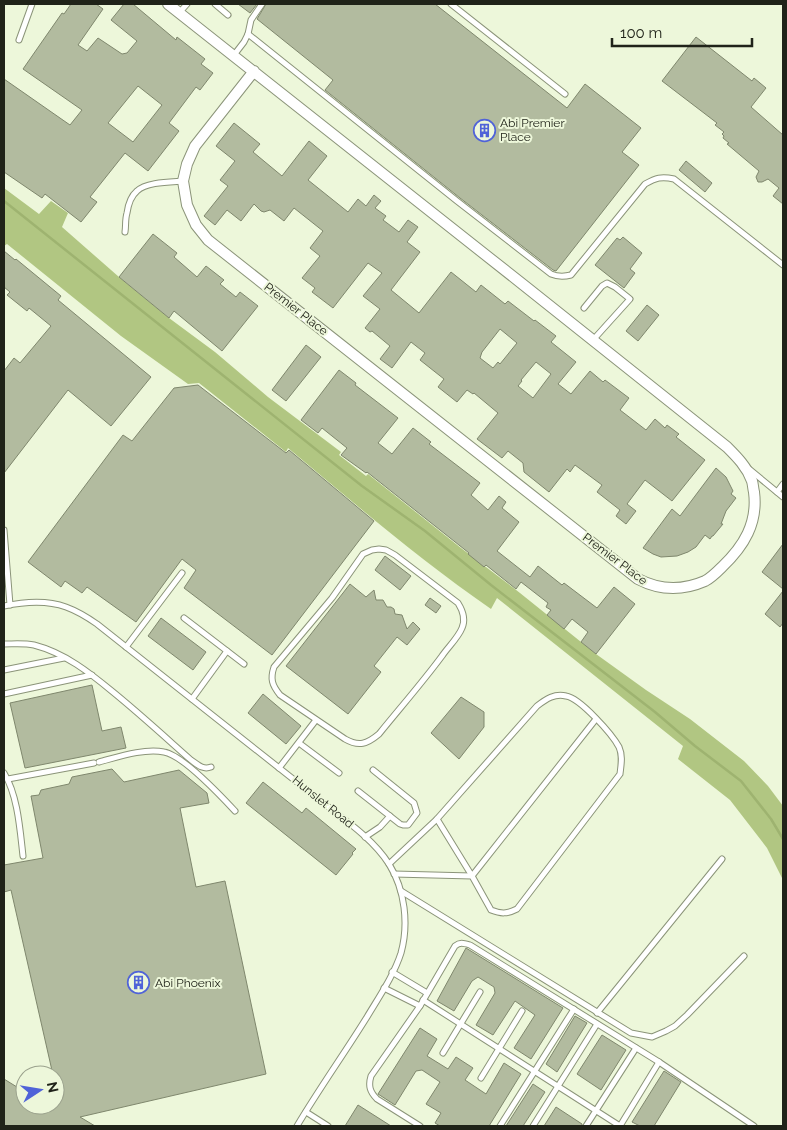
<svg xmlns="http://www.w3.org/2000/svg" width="787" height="1130" font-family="Raleway,sans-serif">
<rect width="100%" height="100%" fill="#edf7da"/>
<path fill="#b1c682" d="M4 188 39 214 51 201 68 213 62 227 119 277 169 318 215 352 268 397 341 452 339 455 366 476 368 474 461 548 520 593 596 654 646 690 690 719 744 761 768 786 783 806V880L767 848 730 800 678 759 683 746 497 598 491 609C420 560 354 503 288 448L286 452 199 383 188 384 121 336 7 244 4 246Z"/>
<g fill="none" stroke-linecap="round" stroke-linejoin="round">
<polyline stroke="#9eb370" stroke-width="2.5" points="4,201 362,486 425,531 491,585 655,712 695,746 741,781 771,819 783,839"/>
</g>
<g fill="#b2bb9f" stroke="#7f876d" fill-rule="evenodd">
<path d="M71 4H96L103 9 78 45 87 51 98 38 122 54 127 53 137 41 111 20 124 4H133L176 40 177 37 205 59 201 64 213 73 200 90 196 87 169 123 179 131 148 171 125 153 90 197 97 202 81 222 45 194 42 198 4 172V79L70 125 82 110 23 69 62 13 64 14ZM138 86 162 105 133 142 108 123Z"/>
<polygon points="238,4 257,4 250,13"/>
<polygon points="266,4 435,4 567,108 585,84 641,128 622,152 639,165 556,271 553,270 460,198 325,90 333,80 257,19"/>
<polygon points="696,37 752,81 754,78 766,88 751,107 783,135 783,204 773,196 779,188 768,179 762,182 758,182 756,177 759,171 727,144 729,143 723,138 724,136 722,134 724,132 715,125 717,123 662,81"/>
<path d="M234 123 260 144 253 152 282 176 309 141 327 156 308 180 348 212 358 199 366 206 374 195 381 201 375 208 386 216 383 220 399 232 408 220 418 227 407 242 420 252 391 290 419 313 451 272 476 292 481 285 505 304 508 301 534 321 535 320 556 336 551 342 576 362 558 384 571 394 590 371 603 382 605 380 629 398 620 410 646 430 655 419 665 428 667 425 679 434 676 437 705 460 672 501 645 480 627 504 636 511 626 524 616 516 620 510 597 492 602 485 575 465 570 472 567 469 549 492 524 472 523 463 508 451 502 458 477 439 498 413 474 393 473 394 467 390 457 402 438 387 444 379 420 360 425 353 411 342 392 368 380 359 390 346 372 331 370 332 365 328 380 309 363 296 382 273 368 263 333 308 312 292 315 288 302 278 320 256 310 248 323 231 294 208 284 221 270 210 264 212 261 211 254 204 241 221 227 210 215 225 204 216 228 186 220 180 235 161 216 146ZM500 329 517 343 500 364 498 362 493 368 480 358 482 352ZM536 362 551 374 533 398 518 386 522 381 521 380Z"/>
<polygon points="686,161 712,183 705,192 679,170"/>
<polygon points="153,234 177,253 174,257 197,277 206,266 224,280 220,284 236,297 240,292 258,306 222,351 174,311 169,318 119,277"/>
<polygon points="623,237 642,253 630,269 635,273 624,288 595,265 617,238 620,240"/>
<polygon points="4,251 15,260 16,259 61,296 58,300 151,377 111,426 68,390 4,473 4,371 14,358 20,363 51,326 29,308 27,311 7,295 10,292 4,287"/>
<polygon points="647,305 659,315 638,341 626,331"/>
<polygon points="306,345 321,357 286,401 272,390"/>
<polygon points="339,370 356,383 355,385 398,418 378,443 392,454 413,428 431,442 429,444 480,483 471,495 488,510 499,496 506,502 502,508 519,522 497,551 530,577 538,566 562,585 564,583 597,608 614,587 635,604 596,654 581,642 588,632 572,619 564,629 547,615 551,610 546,607 548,603 521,582 516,589 486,565 484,567 468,554 469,553 367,472 366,473 341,455 347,448 322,428 318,433 301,420"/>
<polygon points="198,385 286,453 289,450 374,521 272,655 184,588 196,570 182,559 136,622 87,587 82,593 65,581 61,587 28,562 123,435 132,441 174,388"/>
<polygon points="716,468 726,477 733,491 731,494 736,498 726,511 721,524 723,524 713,536 712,536 710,539 705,535 696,547 688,552 677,556 661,557 653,554 643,548 672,509 680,516"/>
<polygon points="783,544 783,589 762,572"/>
<polygon points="385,556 411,576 400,590 375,570"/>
<polygon points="350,584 366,597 374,590 376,600 383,600 387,607 391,607 394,609 395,614 402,615 407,629 413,622 420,629 407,645 397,637 374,666 381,672 348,714 286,666"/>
<polygon points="783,591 783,623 780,627 765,614"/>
<polygon points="430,598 441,606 436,613 425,605"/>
<polygon points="161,618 206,652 193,670 148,636"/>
<polygon points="92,685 102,731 121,727 126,748 25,768 10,703"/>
<polygon points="263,694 301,726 286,744 248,713"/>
<polygon points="461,697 484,712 484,727 459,759 431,733"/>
<polygon points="112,769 124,782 179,770 207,793 209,803 180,808 196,887 225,881 266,1074 80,1117 95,1126 4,1126 4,1079 25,1092 25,1105 55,1105 55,1101 59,1103 55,1084 55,1075 53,1075 11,890 4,892 4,865 43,858 31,796 39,795 41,790 69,784 72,777"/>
<polygon points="263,782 302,813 306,808 356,849 352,853 353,854 336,875 246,803"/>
<polygon points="466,948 563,1008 531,1059 514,1048 535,1015 515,1001 493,1035 476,1025 495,993 494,987 478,977 472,981 454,1011 437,1001"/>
<polygon points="575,1016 587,1023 557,1072 546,1064"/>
<polygon points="420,1028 437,1039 427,1056 448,1069 456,1057 473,1068 465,1080 486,1094 504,1063 521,1074 489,1126 440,1126 435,1123 441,1113 426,1104 440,1082 422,1070 416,1071 395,1105 378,1094"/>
<polygon points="602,1035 626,1050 601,1090 577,1074"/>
<polygon points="664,1071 681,1082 654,1126 640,1126 632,1122"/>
<polygon points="533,1084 545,1092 523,1126 506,1126"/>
<polygon points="358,1105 391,1126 345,1126"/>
<polygon points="556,1107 582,1124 582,1126 544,1126"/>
</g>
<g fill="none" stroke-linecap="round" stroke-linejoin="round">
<defs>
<g id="service">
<polyline points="215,4 228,15"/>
<polyline points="451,4 565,94"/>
<polyline points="179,13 187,4"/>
<path d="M248 34 457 201 551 274C558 277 563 277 571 275L645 184C656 178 661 176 674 179L783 265"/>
<polyline points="19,40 32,4"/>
<polyline points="234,55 244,42 248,34 251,20 262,4"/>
<path d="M125 232C126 226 125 219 127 213 128 206 131 196 137 191 146 182 170 182 183 181"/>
<polyline points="584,308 602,286 607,283 615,287 630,299 593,340"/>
<polyline points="749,469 783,497"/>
<polyline points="777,492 783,484"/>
<polyline points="4,530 10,605"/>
<path d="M379 549 386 550 395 555 458 603C463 611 466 619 462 628 458 638 448 647 442 656 422 683 400 708 379 734 367 744 359 747 345 739L280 695C272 685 270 679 274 667L332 598 363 554 372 550Z"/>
<path d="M4 606C23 602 47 600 66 607 77 611 87 617 97 624L331 809C352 825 375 842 389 864 405 890 409 924 401 953 394 975 379 997 367 1017 344 1054 319 1089 297 1126"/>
<polyline points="184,618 244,664"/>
<path d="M4 644C14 644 24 643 34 645 65 653 90 673 113 692 140 714 165 737 191 760 198 765 203 770 211 767"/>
<polyline points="126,647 182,573"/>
<polyline points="4,670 64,658"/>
<polyline points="4,694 92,675"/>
<polyline points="192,699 227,651"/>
<polyline points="299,743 339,773"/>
<path d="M99 762C118 757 144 748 164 752 183 755 221 796 235 811"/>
<polyline points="279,768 316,720"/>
<path d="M4 773C18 796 20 830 23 856"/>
<polyline points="8,779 94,763"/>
<polyline points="358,791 400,824 403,825 408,825 417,813 414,803 373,770"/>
<polyline points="437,819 472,876 596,719"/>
<polyline points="365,837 380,827 390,816"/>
<path d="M389 864 437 819 537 706C546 699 555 693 566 696 580 698 612 734 619 747 623 756 621 765 620 774L517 909C507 914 501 914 491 910L472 876 394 874"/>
<polyline points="401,891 631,1033 652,1037 666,1031 675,1026 687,1015 744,956"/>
<polyline points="392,972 427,993"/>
<polyline points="384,988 420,1006"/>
<polyline points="423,1000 620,1126"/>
<polyline points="597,1013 722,859"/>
<polyline points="443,1053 480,992"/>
<polyline points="481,1078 522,1011"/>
<polyline points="306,1112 328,1126"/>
<path d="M420 1126 377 1099C370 1092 368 1086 371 1076L420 1006 455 946C460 942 463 943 470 945L659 1062 754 1126"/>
<polyline points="500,1126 574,1009"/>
<polyline points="533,1126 597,1024"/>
<polyline points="586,1126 636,1048"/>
<polyline points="620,1126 659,1062"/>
</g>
<path id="minor" d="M168 4C355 150 541 299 727 447 737 457 747 467 752 481 753 484 753 488 754 492 758 523 744 546 722 567 717 572 711 578 705 581 682 591 659 590 638 579L208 240 196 225 187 205 183 181 187 164 195 146 254 71"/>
</defs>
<use href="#service" stroke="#8b9479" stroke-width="7"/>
<use href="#minor" stroke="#8b9479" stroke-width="12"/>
<use href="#service" stroke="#fff" stroke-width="5"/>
<use href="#minor" stroke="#fff" stroke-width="10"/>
</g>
<defs>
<symbol id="building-ring" viewBox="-11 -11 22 22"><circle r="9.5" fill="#edf7da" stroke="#5063d8" stroke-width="1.5"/><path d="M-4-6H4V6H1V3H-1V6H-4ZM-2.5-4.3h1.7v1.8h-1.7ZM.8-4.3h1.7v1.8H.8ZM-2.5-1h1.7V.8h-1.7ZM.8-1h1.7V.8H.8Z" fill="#5063d8"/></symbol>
</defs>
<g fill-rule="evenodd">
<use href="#building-ring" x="472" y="118" width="25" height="25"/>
<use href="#building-ring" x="126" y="970" width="25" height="25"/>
</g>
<g text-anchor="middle" stroke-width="4" stroke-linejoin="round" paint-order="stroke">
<g font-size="12" fill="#202319" stroke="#edf7da" text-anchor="start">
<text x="500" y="127">Abi Premier<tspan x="500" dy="14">Place</tspan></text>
<text x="155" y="987">Abi Phoenix</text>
</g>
<g font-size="12" fill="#202319" stroke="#edf7da">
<text transform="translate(296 309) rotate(38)" y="4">Premier Place</text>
<text transform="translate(615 559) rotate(37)" y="4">Premier Place</text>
<text transform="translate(323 802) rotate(39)" y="4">Hunslet Road</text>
</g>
</g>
<rect width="787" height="1130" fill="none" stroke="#202319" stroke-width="10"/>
<g transform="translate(40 1090) rotate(78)"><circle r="24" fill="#edf7da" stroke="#9ba28d"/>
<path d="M0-4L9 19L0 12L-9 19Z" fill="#5063d8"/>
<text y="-8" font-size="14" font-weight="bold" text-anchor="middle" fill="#202319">N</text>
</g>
<path d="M612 38v8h140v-8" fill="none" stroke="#202319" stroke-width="2.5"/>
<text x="620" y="38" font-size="15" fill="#202319" stroke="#edf7da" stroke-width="4" paint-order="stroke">100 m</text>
</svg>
